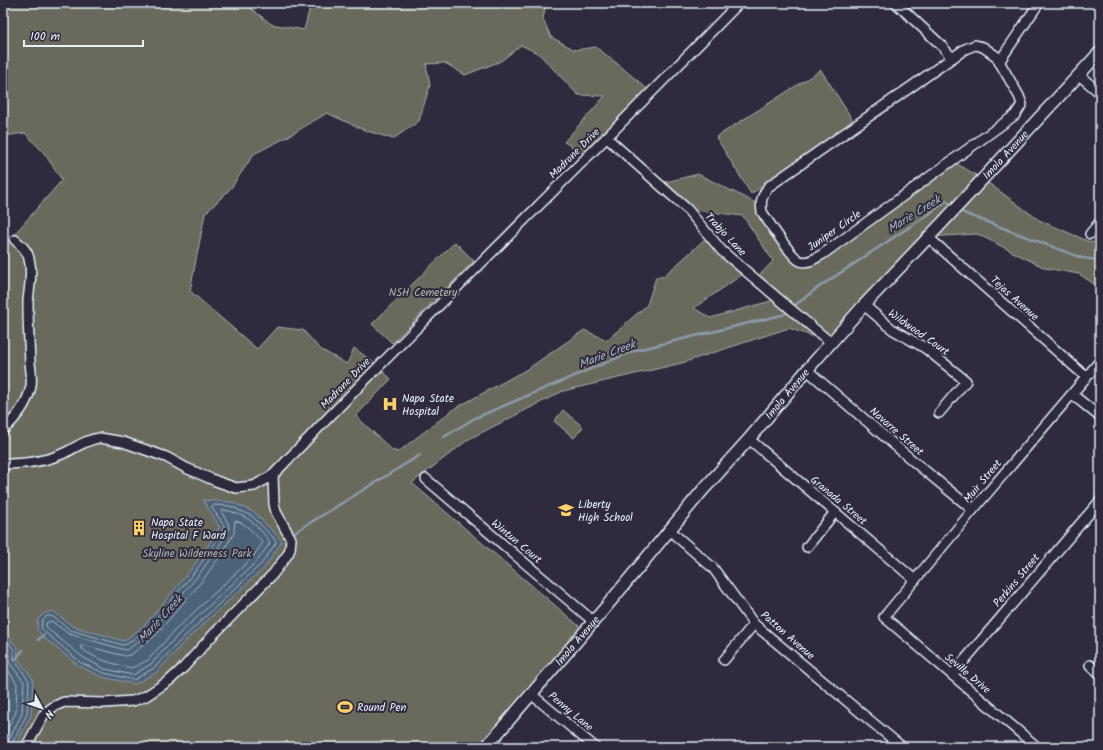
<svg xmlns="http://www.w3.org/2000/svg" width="1103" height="750" font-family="Kalam,sans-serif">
<rect width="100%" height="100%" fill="#2f2a3d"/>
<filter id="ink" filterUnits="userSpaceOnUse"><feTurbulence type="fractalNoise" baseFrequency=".025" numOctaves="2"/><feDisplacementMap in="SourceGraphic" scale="8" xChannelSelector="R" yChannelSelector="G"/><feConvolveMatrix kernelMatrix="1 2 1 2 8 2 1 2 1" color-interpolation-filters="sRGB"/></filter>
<g filter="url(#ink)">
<g fill="#6a6b5c" stroke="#a9aeaa">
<polygon points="3,3 244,3 271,24 304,30 311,3 546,3 543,19 551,37 575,50 596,47 619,65 652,93 588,156 564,142 605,96 578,95 539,54 521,45 501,61 465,75 445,63 426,64 430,85 419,121 393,139 364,130 327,113 287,137 254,154 231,188 205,214 190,291 257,349 277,327 303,330 320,349 347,364 354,348 373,362 391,379 356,416 392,450 398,452 454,409 529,368 584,330 607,340 647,305 656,277 662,277 681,261 709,235 746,272 694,308 710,318 778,299 755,280 773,261 743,216 687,209 658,184 698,174 760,205 791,253 811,261 952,161 983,179 1039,220 1090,242 1100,243 1100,288 1079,274 1045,268 977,234 928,237 831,343 789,328 682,363 563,391 469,439 412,483 585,631 486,747 3,747 3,247 62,180 44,153 25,133 3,136"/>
<polygon points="821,70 854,122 751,194 716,137"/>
<polygon points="455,242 474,261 392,343 372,324"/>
<polygon points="563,410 583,427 574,438 554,421"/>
</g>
<g fill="#4c6277" stroke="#8a9bab">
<polygon points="203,500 231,502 254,512 282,541 265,567 186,640 157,672 135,684 102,677 79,666 42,636 37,629 38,619 45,613 53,611 72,626 124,641 145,625 190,571 208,546 220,527"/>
<polygon points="7,636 11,638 12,642 18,648 17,658 33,679 31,715 15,747 3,747 3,639"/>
</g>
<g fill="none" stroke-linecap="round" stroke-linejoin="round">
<g stroke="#aab8c4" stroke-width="1">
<polygon points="214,505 230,506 252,516 270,534 276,541 276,543 261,564 183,638 154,668 134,680 104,673 81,663 46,633 41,628 42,621 47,616 52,616 70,630 123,645 127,644 148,628 193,574 212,548 224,527 223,524 212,508"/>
<path d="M224 510C232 511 241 515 248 519 254 523 268 537 270 543L257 561 179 634 151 664 133 675 105 669 84 658 49 630 46 626V623L51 621 69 634 122 649 126 650 130 648 151 631 197 577 216 551 229 529 228 523 222 513V511Z"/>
<path d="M235 521C246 522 254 534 262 541V544L253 557 175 630 148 660 132 668C114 664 96 660 81 648V646L83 645 121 655 126 656 132 654 156 635 202 581 221 555 234 533Z"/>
<polyline points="3,642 8,642 14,650 14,659 29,681 27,714 12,744 12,747"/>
<polyline points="3,647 5,647 8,651 9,662 24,682 22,713 8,742 7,747"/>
<polyline points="3,662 17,684 16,712 3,738"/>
</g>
<g stroke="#8a9bab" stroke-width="2.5">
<polyline points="959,210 966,214 1082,258 1100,260"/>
<polyline points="795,305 816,289 929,214 946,201 953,206"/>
<polyline points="444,437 475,418 633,351 782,315 786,313"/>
<polyline points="295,532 420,455"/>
<polyline points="38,640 42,636 44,635"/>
<polyline points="16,659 23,650"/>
</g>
<defs>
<g id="minor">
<polyline points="896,3 942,46 952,58"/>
<path d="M975 45 983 47 996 56 1019 96 1022 104 1019 109 1015 115 823 254C816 258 808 264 800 261 791 257 768 221 762 212 760 200 762 197 768 187L965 49Z"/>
<polyline points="999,62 1039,3"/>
<polyline points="1079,75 1100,93"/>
<polyline points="607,138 687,209 722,251 831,343"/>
<polyline points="1090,234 1100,222"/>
<polyline points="928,237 1086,377"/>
<polyline points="864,305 892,329 925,348 966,381 939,413"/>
<polyline points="807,370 912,460 973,510"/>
<polyline points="1072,394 1100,417"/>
<path d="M3 430C14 420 26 406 30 390 33 382 31 372 30 363 29 343 28 322 28 302 29 288 33 273 29 259 28 251 21 245 15 240"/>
<polyline points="749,439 915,580"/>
<path d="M3 464C23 464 44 462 62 454 74 449 86 439 100 438L123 442 166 457 186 468 216 481 236 488 254 486 273 475"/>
<polyline points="426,479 593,621"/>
<polyline points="671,530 675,535 713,568 754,624 902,747"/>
<polyline points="807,547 835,512"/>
<polyline points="724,660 754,624"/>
<polyline points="1090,665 1100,674"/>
<polyline points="952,675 1081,523 1100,501"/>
<polyline points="531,694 595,747"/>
<path d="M26 747 44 714 53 707 64 702 104 703 133 701 146 696 170 680 184 667 212 636 273 574 288 554 290 549 291 539 276 512 274 504 273 475C426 315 585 162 739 3"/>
<polyline points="1037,747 884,617 973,510 1100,361"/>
</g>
<g id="tertiary">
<path id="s1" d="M486 747 605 608 702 491 749 439 807 370 864 305 943 222 1100 52"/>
</g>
</defs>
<use href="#minor" stroke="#e8f1f8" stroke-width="12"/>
<use href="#tertiary" stroke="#e8f1f8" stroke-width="14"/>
<use href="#minor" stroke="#2f2a3d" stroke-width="9"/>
<use href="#tertiary" stroke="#2f2a3d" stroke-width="11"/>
</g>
</g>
<defs>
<symbol id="hospital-bare" viewBox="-9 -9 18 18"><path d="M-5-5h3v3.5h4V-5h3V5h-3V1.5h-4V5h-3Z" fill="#ffd166" stroke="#2f2a3d" stroke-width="2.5" paint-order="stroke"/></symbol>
<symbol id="school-bare" viewBox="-9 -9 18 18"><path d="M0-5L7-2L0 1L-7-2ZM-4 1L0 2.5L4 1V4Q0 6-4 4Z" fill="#ffd166" stroke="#2f2a3d" stroke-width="2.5" paint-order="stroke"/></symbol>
<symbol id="building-bare" viewBox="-9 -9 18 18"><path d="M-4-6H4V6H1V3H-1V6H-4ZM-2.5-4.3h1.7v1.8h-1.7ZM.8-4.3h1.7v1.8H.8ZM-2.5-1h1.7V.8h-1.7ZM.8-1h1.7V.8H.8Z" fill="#ffd166" stroke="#2f2a3d" stroke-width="2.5" paint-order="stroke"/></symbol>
<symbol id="stadium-bare" viewBox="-9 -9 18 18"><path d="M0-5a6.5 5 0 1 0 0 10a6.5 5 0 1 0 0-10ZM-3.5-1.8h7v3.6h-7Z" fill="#ffd166" stroke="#2f2a3d" stroke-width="2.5" paint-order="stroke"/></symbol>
</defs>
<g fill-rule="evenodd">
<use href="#hospital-bare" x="379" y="393" width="22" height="22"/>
<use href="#school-bare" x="555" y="499" width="22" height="22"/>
<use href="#building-bare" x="128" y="517" width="22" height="22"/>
<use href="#stadium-bare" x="334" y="696" width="22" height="22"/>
</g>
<g text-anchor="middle" stroke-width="4" stroke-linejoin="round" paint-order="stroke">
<g font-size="11" fill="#e8f1f8" stroke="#2f2a3d">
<text transform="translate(574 153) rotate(-45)" y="4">Madrone Drive</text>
<text dy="4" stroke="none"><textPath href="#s1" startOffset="788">Imola Avenue</textPath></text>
<text transform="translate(834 230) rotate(-35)" y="4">Juniper Circle</text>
<text transform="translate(726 234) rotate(47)" y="4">Trabjo Lane</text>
<text transform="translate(1015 298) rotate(42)" y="4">Tejas Avenue</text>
<text transform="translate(919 332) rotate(35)" y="4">Wildwood Court</text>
<text transform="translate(345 383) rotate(-46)" y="4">Madrone Drive</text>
<text dy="4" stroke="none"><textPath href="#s1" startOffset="464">Imola Avenue</textPath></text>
<text transform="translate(897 431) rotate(41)" y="4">Navarre Street</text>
<text transform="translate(982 481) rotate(-50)" y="4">Muir Street</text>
<text transform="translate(839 500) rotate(40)" y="4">Granada Street</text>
<text transform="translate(517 541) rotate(40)" y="4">Wintun Court</text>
<text transform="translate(1016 580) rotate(-50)" y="4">Perkins Street</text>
<text transform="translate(788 635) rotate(41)" y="4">Patton Avenue</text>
<text dy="4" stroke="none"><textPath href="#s1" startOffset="140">Imola Avenue</textPath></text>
<text transform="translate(968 673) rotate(40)" y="4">Seville Drive</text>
<text transform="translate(571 711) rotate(40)" y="4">Penny Lane</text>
</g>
<g font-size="11" fill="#afb5b2" stroke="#2f2a3d">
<text x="423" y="296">NSH Cemetery</text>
<text x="197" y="557">Skyline Wilderness Park</text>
</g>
<g font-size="11" fill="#e8f1f8" stroke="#2f2a3d" text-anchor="start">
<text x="402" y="402">Napa State<tspan x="402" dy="13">Hospital</tspan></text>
<text x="578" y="508">Liberty<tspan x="578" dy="13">High School</tspan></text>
<text x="151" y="526">Napa State<tspan x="151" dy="13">Hospital F Ward</tspan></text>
<text x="357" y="711">Round Pen</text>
</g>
<g font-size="12" font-style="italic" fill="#aab8c4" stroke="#2f2a3d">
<text transform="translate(914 214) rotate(-32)" y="4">Marie Creek</text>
<text transform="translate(607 354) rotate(-21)" y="4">Marie Creek</text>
<text transform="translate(160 619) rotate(-48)" y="4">Marie Creek</text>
</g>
</g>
<rect width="1103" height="750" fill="none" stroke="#2f2a3d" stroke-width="16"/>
<rect x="8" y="8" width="1087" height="734" fill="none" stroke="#e8f1f8" stroke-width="1.5" filter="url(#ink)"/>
<g transform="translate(42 708) rotate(130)" stroke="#2f2a3d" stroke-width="3" paint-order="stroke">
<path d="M0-3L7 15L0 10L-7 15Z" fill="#e8f1f8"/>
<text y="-6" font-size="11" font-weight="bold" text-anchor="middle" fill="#e8f1f8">N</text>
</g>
<path d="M24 40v6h119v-6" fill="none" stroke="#e8f1f8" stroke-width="2"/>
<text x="30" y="40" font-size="12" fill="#e8f1f8" stroke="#2f2a3d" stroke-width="3" paint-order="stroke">100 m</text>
</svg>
